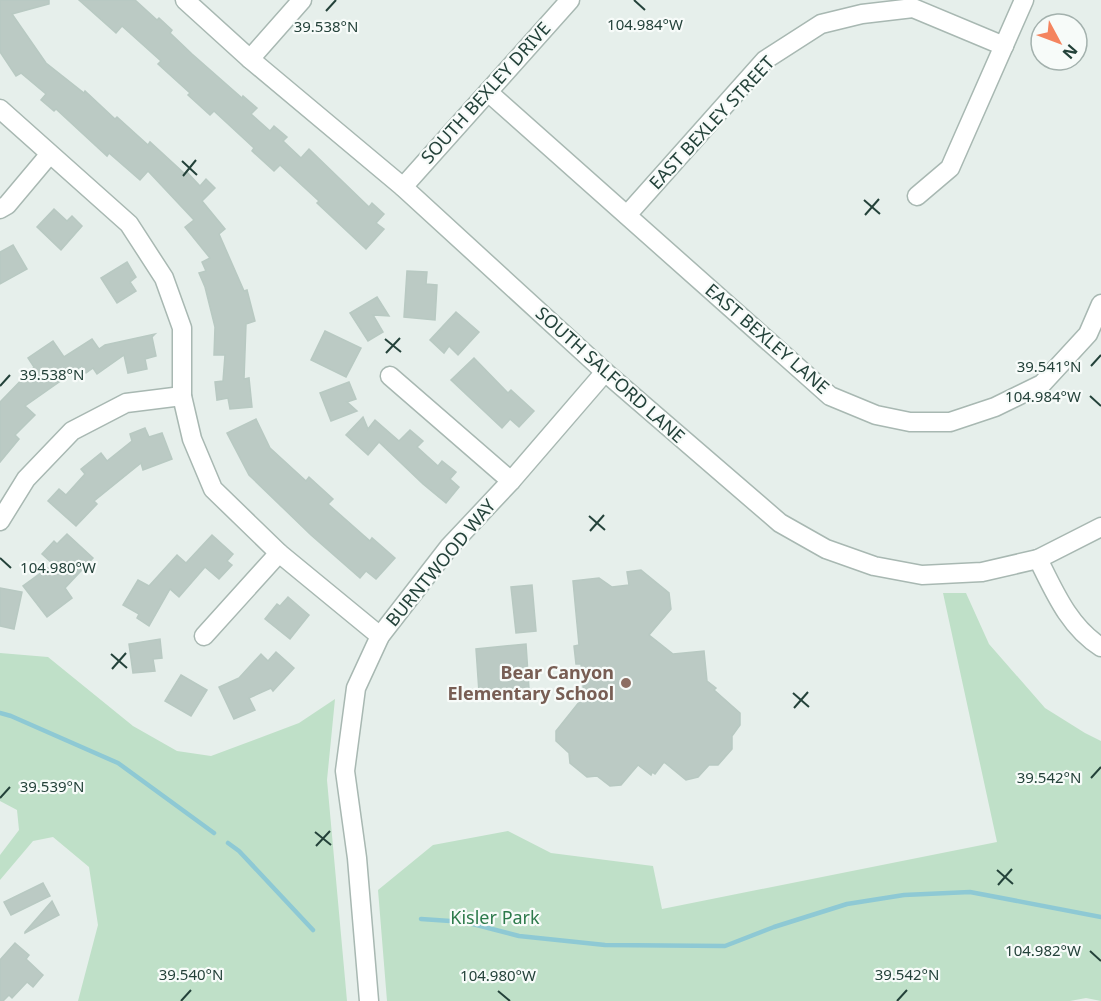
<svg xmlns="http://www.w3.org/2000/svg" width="1101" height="1001" font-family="'Noto Sans',sans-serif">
<rect width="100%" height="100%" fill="#e6efeb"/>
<g fill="#bfe0c8">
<polygon points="943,593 966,593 989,644 1045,708 1085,733 1101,741 1101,1001 1086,998 1070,1001 387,1001 378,890 433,845 508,831 551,853 653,866 662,909 997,842"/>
<polygon points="0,653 48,657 133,726 177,751 211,756 299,723 335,699 327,780 347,1001 78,1001 98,925 89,867 53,837 33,841 0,880 0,855 19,830 17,810 0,801"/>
</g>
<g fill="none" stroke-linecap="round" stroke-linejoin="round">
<g stroke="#8ec9d4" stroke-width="4.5">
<polyline points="0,713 11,716 118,763 214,833"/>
<polyline points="228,843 239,851 313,930"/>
<polyline points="421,919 465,922 519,936 605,945 725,946 774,927 847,904 904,895 970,892 1101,917"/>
</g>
</g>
<g fill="#bbcac4" stroke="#b8c9c2" stroke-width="1.5">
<polygon points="0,0 49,0 49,4 12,14 46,63 84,93 85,91 115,119 117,117 148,145 150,142 185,174 187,172 200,186 206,179 215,188 202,201 225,229 219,234 244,291 247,290 255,321 246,324 244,379 249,378 252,407 230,409 228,398 217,400 215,382 223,381 225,355 214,355 215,327 205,287 199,273 206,271 202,262 210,258 185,227 194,220 148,171 140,180 109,153 107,156 56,109 54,111 41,100 46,94 21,73 16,76 0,52"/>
<polygon points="79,0 135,0 157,20 159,18 172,30 170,33 192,54 242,98 243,96 257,108 251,114 270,131 274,126 287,137 283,141 301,158 309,149 369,207 372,203 384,214 376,223 384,229 366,249 317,203 319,201 280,165 274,171 252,151 254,148 214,111 210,115 188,95 190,93 158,64 161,61 122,26 116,33"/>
<polygon points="54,209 67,221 72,216 82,226 61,250 37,227"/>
<polygon points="13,245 27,269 0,284 0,252"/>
<polygon points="127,262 136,277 130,282 136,291 117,303 101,278"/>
<polygon points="407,271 427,272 426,284 437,285 435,320 404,317"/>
<polygon points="377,297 389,316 373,315 383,332 368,341 350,313"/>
<polygon points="456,312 479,332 458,355 449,346 444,353 430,340"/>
<polygon points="325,331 361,348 346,377 311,360"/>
<polygon points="155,334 152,337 156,356 145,359 147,369 128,373 124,355 97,374 93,368 86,373 82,366 25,406 35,415 15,435 19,439 0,462 0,402 34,367 28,358 53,341 64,357 92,339 99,349 105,345"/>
<polygon points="474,358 508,393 511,390 534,411 519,427 510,419 502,428 451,380"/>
<polygon points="349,382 356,399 347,402 357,411 331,421 320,393"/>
<polygon points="363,417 368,429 375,420 399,441 410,430 423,441 417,447 438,466 442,461 456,472 450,479 459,487 446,503 423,484 379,442 368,455 346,435"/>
<polygon points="256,419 270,448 306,481 309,477 333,499 328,504 370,541 372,538 395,558 376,579 366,571 360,578 311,535 249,475 227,433"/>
<polygon points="145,428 149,437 162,433 172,459 143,470 141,463 94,501 97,504 76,526 48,501 59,489 66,495 85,474 81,469 101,453 107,461 132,441 130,434"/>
<polygon points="67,534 93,558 65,588 72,598 47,617 23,586 53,564 42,554 54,541 57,544"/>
<polygon points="212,535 233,554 227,561 232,565 219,579 205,567 179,597 170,589 149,626 137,618 139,614 123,605 138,580 149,586 177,555 186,563"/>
<polygon points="641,570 669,593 671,609 649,635 673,654 704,651 707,681 716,688 714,690 740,713 740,725 732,736 732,749 718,765 709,765 698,777 686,780 664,762 655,774 652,772 651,775 638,765 621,785 610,786 597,776 587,777 570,763 569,753 556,741 556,731 584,696 581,664 576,664 574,646 579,645 573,581 599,578 612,587 629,585 627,572"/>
<polygon points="532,585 536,631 516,633 511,587"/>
<polygon points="0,588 22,592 14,629 0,626"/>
<polygon points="288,597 309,615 290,639 265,619 277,604 280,606"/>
<polygon points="160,639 162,658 153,659 155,671 133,673 129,644"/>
<polygon points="526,644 529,689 479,692 476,649"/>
<polygon points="276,652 294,668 273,691 271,688 249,698 255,710 234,719 219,687 239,678 261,654 268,661"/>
<polygon points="181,675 207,690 191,716 165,701"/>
<polygon points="43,883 50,896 11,915 4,902"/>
<polygon points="52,901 59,915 25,933 25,932"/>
<polygon points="15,943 29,955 26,959 43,975 33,987 27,982 12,998 9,995 3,1001 0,1001 0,960"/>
</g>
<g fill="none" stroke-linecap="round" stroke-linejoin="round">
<defs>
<g id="minor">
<polyline points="185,0 250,59 403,187 605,372 780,523 826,549 874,566 922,575 982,572 1038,559 1101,527"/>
<polyline points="250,59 302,0"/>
<polyline points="488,92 830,396 876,415 910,422 950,422 995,407 1042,384 1088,334 1101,304"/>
<polyline points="0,109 129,224 164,278 182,328 182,396 192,439 213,489 279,553 380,636"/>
<polyline points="403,187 570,0"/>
<polyline points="917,196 950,168 1024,0"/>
<polyline points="0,209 7,205 49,155"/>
<polyline points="627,215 765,60 821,24 862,14 913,8 1004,46"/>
<polyline points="390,376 511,481"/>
<polyline points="0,521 26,479 72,431 126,403 182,396"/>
<path d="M1038 559C1054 591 1069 627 1101 647"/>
<polyline points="204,636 279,553"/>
<polyline points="369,1001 357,858 345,771 356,688 380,636 449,547 511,481 605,372"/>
</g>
</defs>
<use href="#minor" stroke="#a8b8b2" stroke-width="21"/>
<use href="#minor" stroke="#fff" stroke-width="18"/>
</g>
<path fill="none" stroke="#24423a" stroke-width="2" d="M634 0 645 10M326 11 336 0M182 161 197 175M183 176 196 160M864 200 880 214M865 215 879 199M385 339 401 352M386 353 400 338M1091 366 1101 355M0 386 10 375M1090 396 1101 406M589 516 605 530M590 531 604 515M0 558 11 568M111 654 127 668M112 669 126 653M793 693 809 707M794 708 808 692M1091 778 1101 767M0 798 10 787M315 832 331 845M316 846 330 831M997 870 1013 884M998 885 1012 869M1090 951 1101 961M498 991 510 1001M181 1001 191 990M897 1001 907 990"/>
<circle fill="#8d6e63" stroke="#f7fbf9" stroke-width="2" cx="626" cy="683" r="6"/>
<g text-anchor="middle" stroke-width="4.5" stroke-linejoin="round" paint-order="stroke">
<g font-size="18" fill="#24423a" stroke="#f7fbf9">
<text transform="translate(486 93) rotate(-48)" y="6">SOUTH BEXLEY DRIVE</text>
<text transform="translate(712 123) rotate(-47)" y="6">EAST BEXLEY STREET</text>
<text transform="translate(767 339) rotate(41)" y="6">EAST BEXLEY LANE</text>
<text transform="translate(610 375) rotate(42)" y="6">SOUTH SALFORD LANE</text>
<text transform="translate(441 563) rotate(-50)" y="6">BURNTWOOD WAY</text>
</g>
<g font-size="18" font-weight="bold" fill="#785e54" stroke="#f7fbf9" text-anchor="end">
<text x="614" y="679">Bear Canyon<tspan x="614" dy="21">Elementary School</tspan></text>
</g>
<g font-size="18" fill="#2d7a4b" stroke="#f7fbf9">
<text x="495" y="924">Kisler Park</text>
</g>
</g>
<g font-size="15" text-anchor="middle" fill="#24423a" stroke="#f7fbf9" stroke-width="4.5" stroke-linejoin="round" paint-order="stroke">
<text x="645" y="30">104.984°W</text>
<text x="326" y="32">39.538°N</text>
<text x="1049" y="372">39.541°N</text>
<text x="52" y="380">39.538°N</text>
<text x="1043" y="402">104.984°W</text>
<text x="58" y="573">104.980°W</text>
<text x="1049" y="783">39.542°N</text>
<text x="52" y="792">39.539°N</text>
<text x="1043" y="956">104.982°W</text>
<text x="191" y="980">39.540°N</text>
<text x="907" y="980">39.542°N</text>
<text x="498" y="981">104.980°W</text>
</g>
<g transform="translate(1059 42) rotate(131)"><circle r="28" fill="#f7fbf9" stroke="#a3b1ad" stroke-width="1.5"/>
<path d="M0-4.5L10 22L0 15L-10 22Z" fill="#f4845f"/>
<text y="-9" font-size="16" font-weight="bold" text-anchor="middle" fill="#24423a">N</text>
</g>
</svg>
